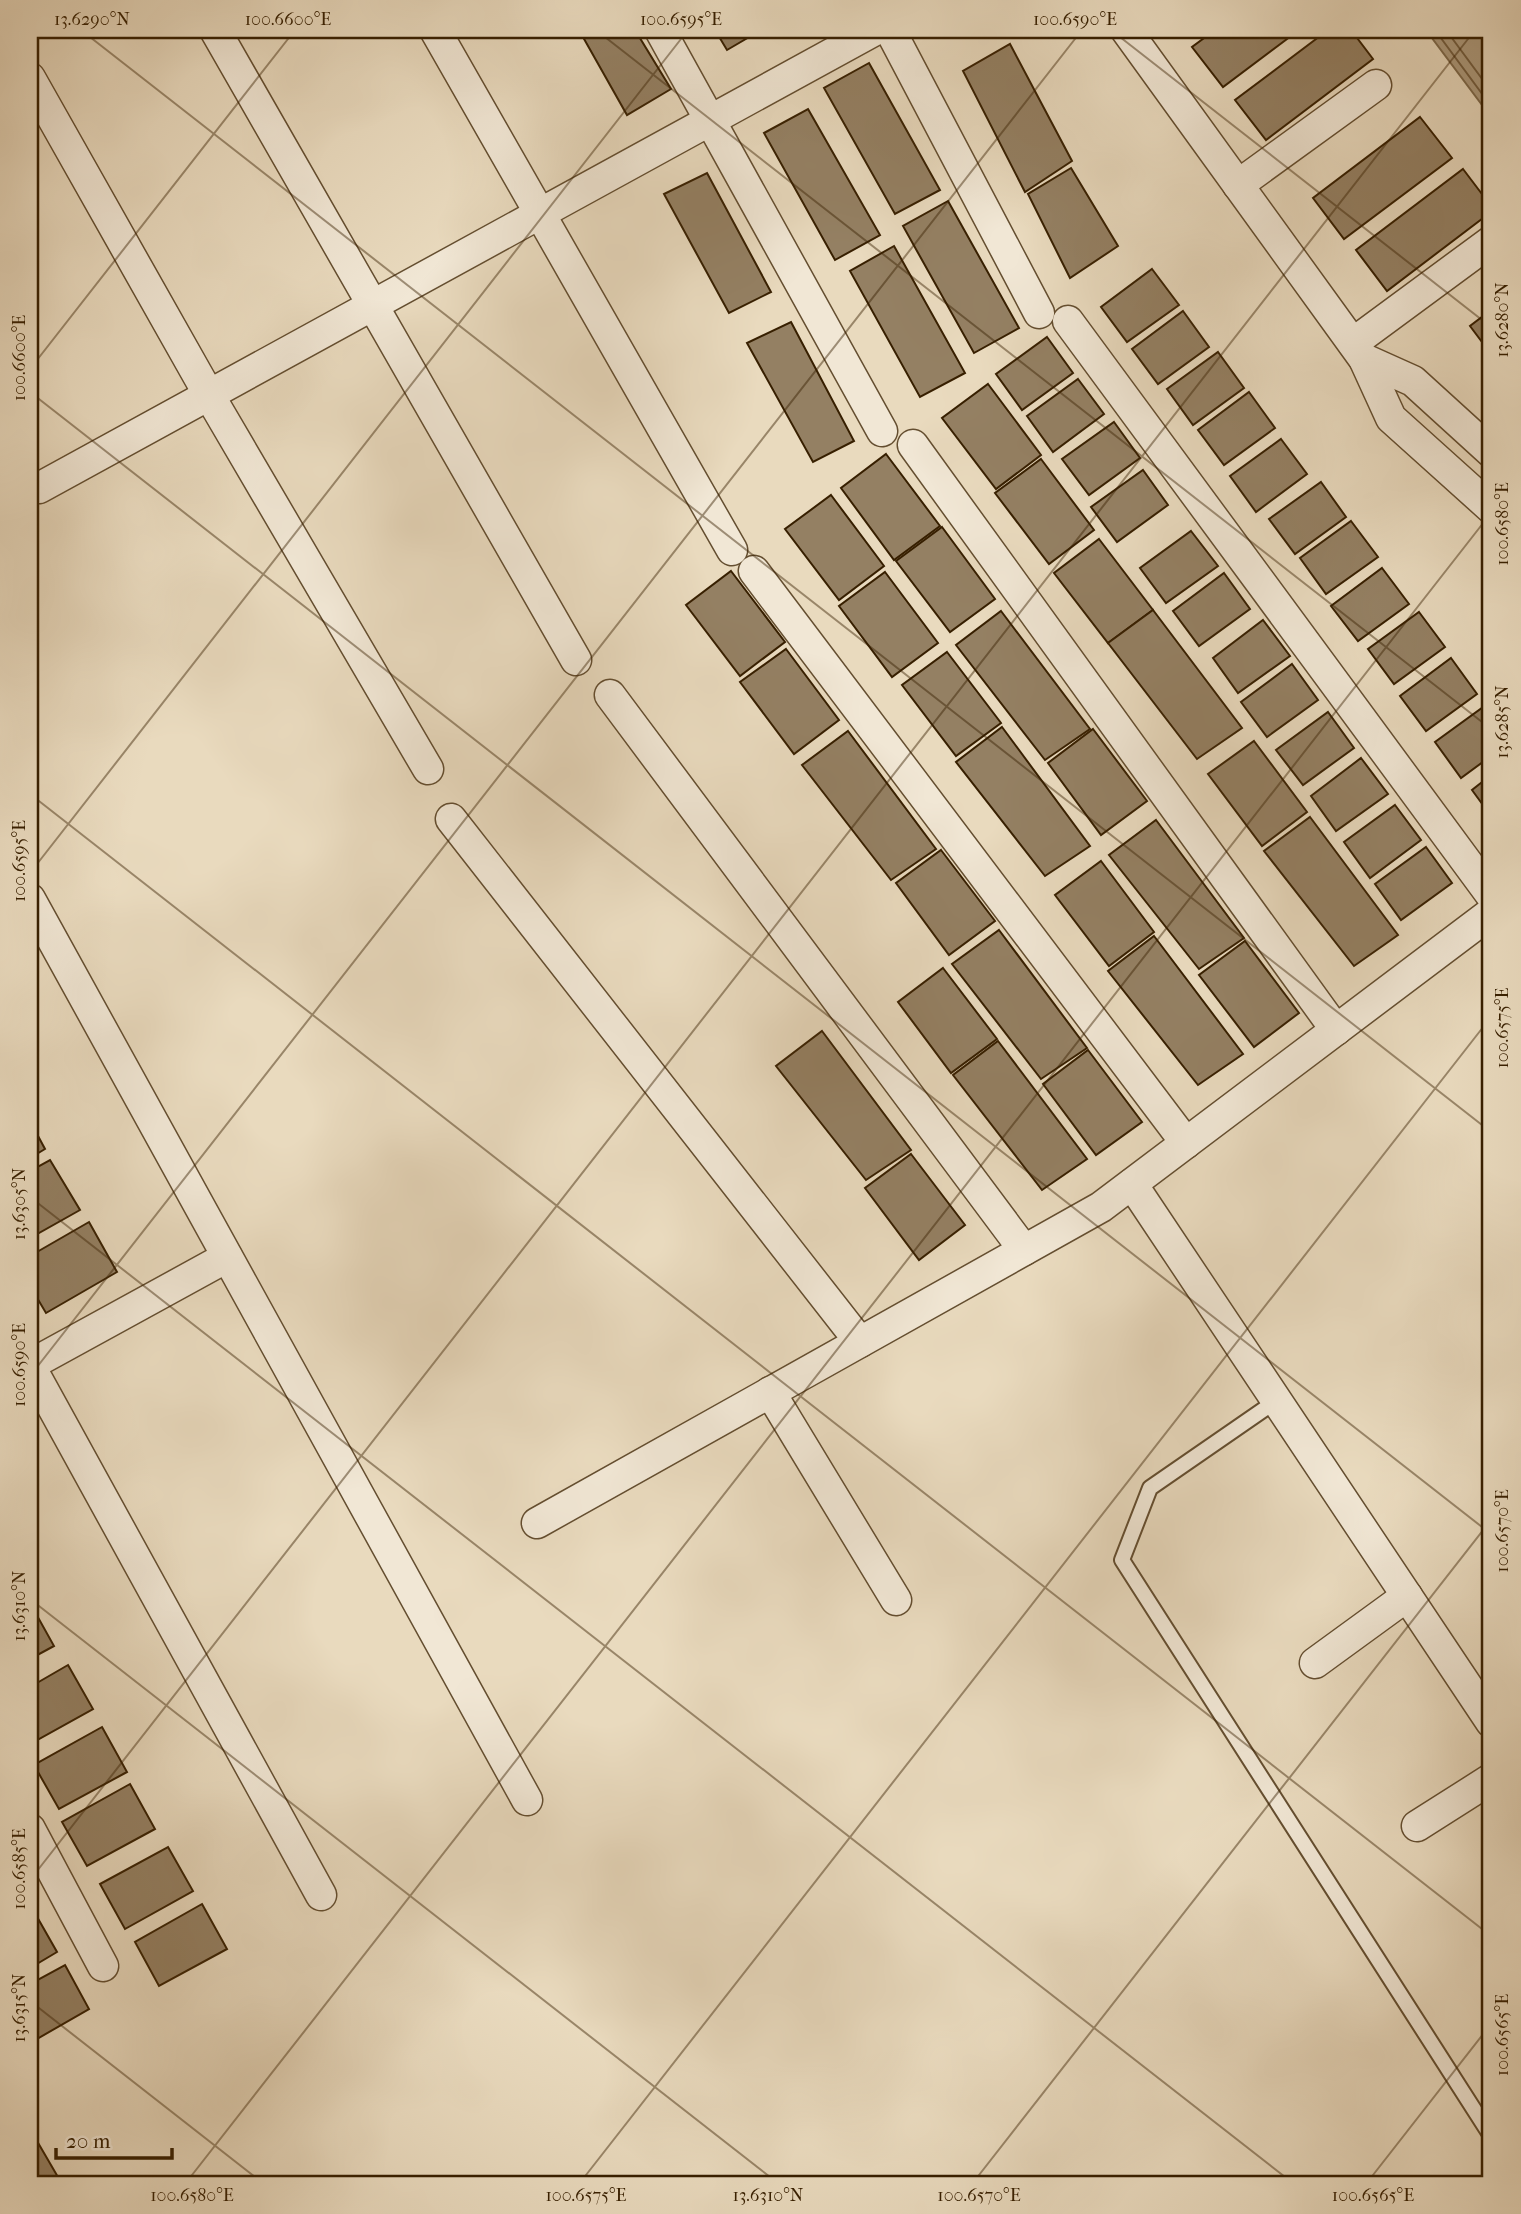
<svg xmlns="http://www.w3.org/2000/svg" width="1521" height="2214" font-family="'IM FELL French Canon',serif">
<rect width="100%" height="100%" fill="#e9dabe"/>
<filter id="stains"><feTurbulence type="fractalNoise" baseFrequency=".00286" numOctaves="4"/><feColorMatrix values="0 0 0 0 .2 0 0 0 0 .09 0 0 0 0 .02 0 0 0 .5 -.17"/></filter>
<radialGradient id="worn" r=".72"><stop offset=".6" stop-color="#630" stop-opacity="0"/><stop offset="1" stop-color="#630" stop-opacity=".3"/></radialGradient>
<polygon fill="#ac9a7d" stroke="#7d694b" stroke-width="2" points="1426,30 1491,30 1491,117"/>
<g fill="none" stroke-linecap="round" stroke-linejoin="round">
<g stroke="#725c3e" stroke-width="2">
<polyline points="1435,30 1491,106"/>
<polyline points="1446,30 1491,91"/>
</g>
</g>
<g fill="#948063" stroke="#371f00" stroke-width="2">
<polygon points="579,30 635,30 671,89 627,115"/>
<polygon points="715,30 761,30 727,50"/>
<polygon points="1215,30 1299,30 1223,87 1192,47"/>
<polygon points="1328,30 1351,30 1373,59 1266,140 1235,100"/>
<polygon points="1010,44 1072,161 1025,192 963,71"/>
<polygon points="869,63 940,190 895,214 824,88"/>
<polygon points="808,109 880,235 835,260 764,133"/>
<polygon points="1420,117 1452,158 1344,239 1313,198"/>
<polygon points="1071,168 1118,246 1070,278 1028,194"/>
<polygon points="1463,169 1491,206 1491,212 1387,291 1356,250"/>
<polygon points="707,173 771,292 729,313 664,194"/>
<polygon points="948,201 1019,328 974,353 903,226"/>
<polygon points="894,246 965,373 920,397 850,271"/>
<polygon points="1152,269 1179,305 1127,342 1101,307"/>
<polygon points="1491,310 1491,354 1470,326"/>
<polygon points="1183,311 1209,347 1158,384 1132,349"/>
<polygon points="791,322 854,441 813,462 747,343"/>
<polygon points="1047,337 1073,373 1022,410 996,374"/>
<polygon points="1218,352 1244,388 1193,425 1167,389"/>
<polygon points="1078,379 1104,414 1053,452 1027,416"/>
<polygon points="988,384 1041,455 996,489 942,418"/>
<polygon points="1249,392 1275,428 1224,465 1198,430"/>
<polygon points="1114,422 1140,458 1089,495 1062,459"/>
<polygon points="1281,439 1307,474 1256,512 1230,476"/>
<polygon points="886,454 940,526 894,560 841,488"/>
<polygon points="1041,459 1094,530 1049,564 995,493"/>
<polygon points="1143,470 1168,505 1117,542 1091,507"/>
<polygon points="1321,482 1346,517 1295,554 1269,519"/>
<polygon points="831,495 884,566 839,600 785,529"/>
<polygon points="1351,521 1378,557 1326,594 1300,558"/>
<polygon points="942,527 995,599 950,632 896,561"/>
<polygon points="1191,531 1218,566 1166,603 1140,568"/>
<polygon points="1099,539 1153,610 1108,643 1054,573"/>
<polygon points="1382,568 1409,604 1358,641 1331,606"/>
<polygon points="731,571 785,642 740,676 686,605"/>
<polygon points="885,572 938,643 892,677 839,606"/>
<polygon points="1224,573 1250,609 1199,646 1173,611"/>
<polygon points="1153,610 1242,728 1197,759 1108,643"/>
<polygon points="1001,611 1090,729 1045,760 956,645"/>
<polygon points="1419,612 1445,647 1394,684 1368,649"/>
<polygon points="1263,620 1290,656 1238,693 1213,658"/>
<polygon points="786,649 839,720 794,754 740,682"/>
<polygon points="947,652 1001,723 956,756 902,685"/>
<polygon points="1451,658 1477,694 1426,731 1400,696"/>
<polygon points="1292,664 1318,700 1267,737 1241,702"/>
<polygon points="1486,705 1491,712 1491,756 1461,778 1435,742"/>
<polygon points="1328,712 1354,748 1303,785 1276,750"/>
<polygon points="1002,727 1090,846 1045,876 956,762"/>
<polygon points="1093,729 1147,801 1101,835 1048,763"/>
<polygon points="848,731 936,849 891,880 802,765"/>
<polygon points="1254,741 1307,812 1262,846 1208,774"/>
<polygon points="1361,758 1388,794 1336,831 1311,796"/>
<polygon points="1491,775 1491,816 1472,790"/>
<polygon points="1395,805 1421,840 1370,878 1344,842"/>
<polygon points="1310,817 1398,935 1354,966 1264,851"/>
<polygon points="1156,820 1244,938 1199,969 1109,855"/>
<polygon points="1426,847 1452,883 1401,920 1375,884"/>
<polygon points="941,850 995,921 949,955 896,883"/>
<polygon points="1101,861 1154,932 1109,966 1055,895"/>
<polygon points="999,930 1087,1048 1041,1079 952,964"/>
<polygon points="1154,936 1243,1054 1198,1085 1108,971"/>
<polygon points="1245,941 1299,1013 1254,1047 1199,975"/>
<polygon points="943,968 997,1039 951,1073 898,1002"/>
<polygon points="822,1031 911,1150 866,1180 776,1066"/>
<polygon points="998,1041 1087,1159 1042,1190 953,1075"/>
<polygon points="1088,1050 1142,1122 1096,1155 1043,1084"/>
<polygon points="30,1121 45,1149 30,1158"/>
<polygon points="911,1154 965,1225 919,1260 865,1188"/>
<polygon points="50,1160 80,1210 30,1238 30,1171"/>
<polygon points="89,1222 117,1272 46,1313 30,1286 30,1256"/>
<polygon points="30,1603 54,1646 30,1659"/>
<polygon points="68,1665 93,1709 30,1744 30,1687"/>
<polygon points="102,1727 127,1772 59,1809 34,1765"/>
<polygon points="130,1784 155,1829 87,1866 62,1822"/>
<polygon points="168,1847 193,1891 125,1929 100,1884"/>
<polygon points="202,1904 227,1949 159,1986 135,1942"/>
<polygon points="32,1908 57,1952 30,1968 30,1909"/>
<polygon points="65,1965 89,2009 30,2043 30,1984"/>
<polygon points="37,2141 62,2184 30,2184 30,2145"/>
</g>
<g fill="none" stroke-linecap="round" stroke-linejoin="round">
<defs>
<polyline id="service" points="1276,1401 1150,1488 1122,1560 1491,2136"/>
<g id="minor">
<polyline points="215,30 576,660"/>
<polyline points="435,30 732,550"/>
<polyline points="660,30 882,431"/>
<polyline points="890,30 1039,313"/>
<polyline points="1126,30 1364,359 1391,418 1491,508"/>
<polyline points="30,78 209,395 428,769"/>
<polyline points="1238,185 1376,85"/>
<polyline points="1068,321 1491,895"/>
<polyline points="1353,343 1490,242"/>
<polyline points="1364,359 1413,381 1491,452"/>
<polyline points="913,445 1336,1030"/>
<polyline points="39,488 875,30"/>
<polyline points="754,571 1186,1143"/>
<polyline points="610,695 1024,1250"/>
<polyline points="451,819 860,1342"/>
<polyline points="30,899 527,1800"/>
<polyline points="1132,1184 1491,1722"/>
<polyline points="30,1365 227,1257"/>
<polyline points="30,1366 321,1895"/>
<polyline points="770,1392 896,1600"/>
<polyline points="537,1523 1101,1207 1491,913"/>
<polyline points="1315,1663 1407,1596"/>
<polyline points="1417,1826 1491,1779"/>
<polyline points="30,1829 103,1966"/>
</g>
</defs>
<use href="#service" stroke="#644e30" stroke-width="18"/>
<use href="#minor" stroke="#644e30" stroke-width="33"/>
<use href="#service" stroke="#f1e7d5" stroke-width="14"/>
<use href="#minor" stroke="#f1e7d5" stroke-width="30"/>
</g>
<path fill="none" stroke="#371f00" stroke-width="2" stroke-opacity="0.45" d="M81 30 1491 1132M596 30 1491 729M1111 30 1491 327M30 369 295 30M30 392 1491 1534M30 794 1491 1936M30 873 688 30M30 1197 1294 2184M30 1376 1082 30M30 1599 779 2184M30 1880 1475 30M30 2001 264 2184M185 2184 1491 513M579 2184 1491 1017M972 2184 1491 1520M1366 2184 1491 2024"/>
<rect width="1521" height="2214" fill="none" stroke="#e9dabe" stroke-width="77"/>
<path d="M56 2148v10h116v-10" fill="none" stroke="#371f00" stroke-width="3.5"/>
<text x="66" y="2148" font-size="21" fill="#371f00" stroke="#f1e7d5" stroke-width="5" paint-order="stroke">20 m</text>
<rect x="38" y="38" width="1444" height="2138" fill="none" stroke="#371f00" stroke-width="2.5"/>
<g font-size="18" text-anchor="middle" fill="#371f00">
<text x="92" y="25">13.6290°N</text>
<text x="288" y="25">100.6600°E</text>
<text x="681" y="25">100.6595°E</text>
<text x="1075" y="25">100.6590°E</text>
<text transform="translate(1502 320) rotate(-90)" y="6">13.6280°N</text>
<text transform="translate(19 358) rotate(-90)" y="6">100.6600°E</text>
<text transform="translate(1502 524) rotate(-90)" y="6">100.6580°E</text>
<text transform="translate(1502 722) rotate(-90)" y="6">13.6285°N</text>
<text transform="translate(19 861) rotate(-90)" y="6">100.6595°E</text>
<text transform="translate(1502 1028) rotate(-90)" y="6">100.6575°E</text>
<text transform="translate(19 1204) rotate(-90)" y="6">13.6305°N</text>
<text transform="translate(19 1365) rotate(-90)" y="6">100.6590°E</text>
<text transform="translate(1502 1531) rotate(-90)" y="6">100.6570°E</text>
<text transform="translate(19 1606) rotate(-90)" y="6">13.6310°N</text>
<text transform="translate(19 1869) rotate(-90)" y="6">100.6585°E</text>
<text transform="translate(19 2008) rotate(-90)" y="6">13.6315°N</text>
<text transform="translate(1502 2035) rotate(-90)" y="6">100.6565°E</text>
<text x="192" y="2201">100.6580°E</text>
<text x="586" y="2201">100.6575°E</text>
<text x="768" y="2201">13.6310°N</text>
<text x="979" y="2201">100.6570°E</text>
<text x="1373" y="2201">100.6565°E</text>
</g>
<rect width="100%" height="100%" filter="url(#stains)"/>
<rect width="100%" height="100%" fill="url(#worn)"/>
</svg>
